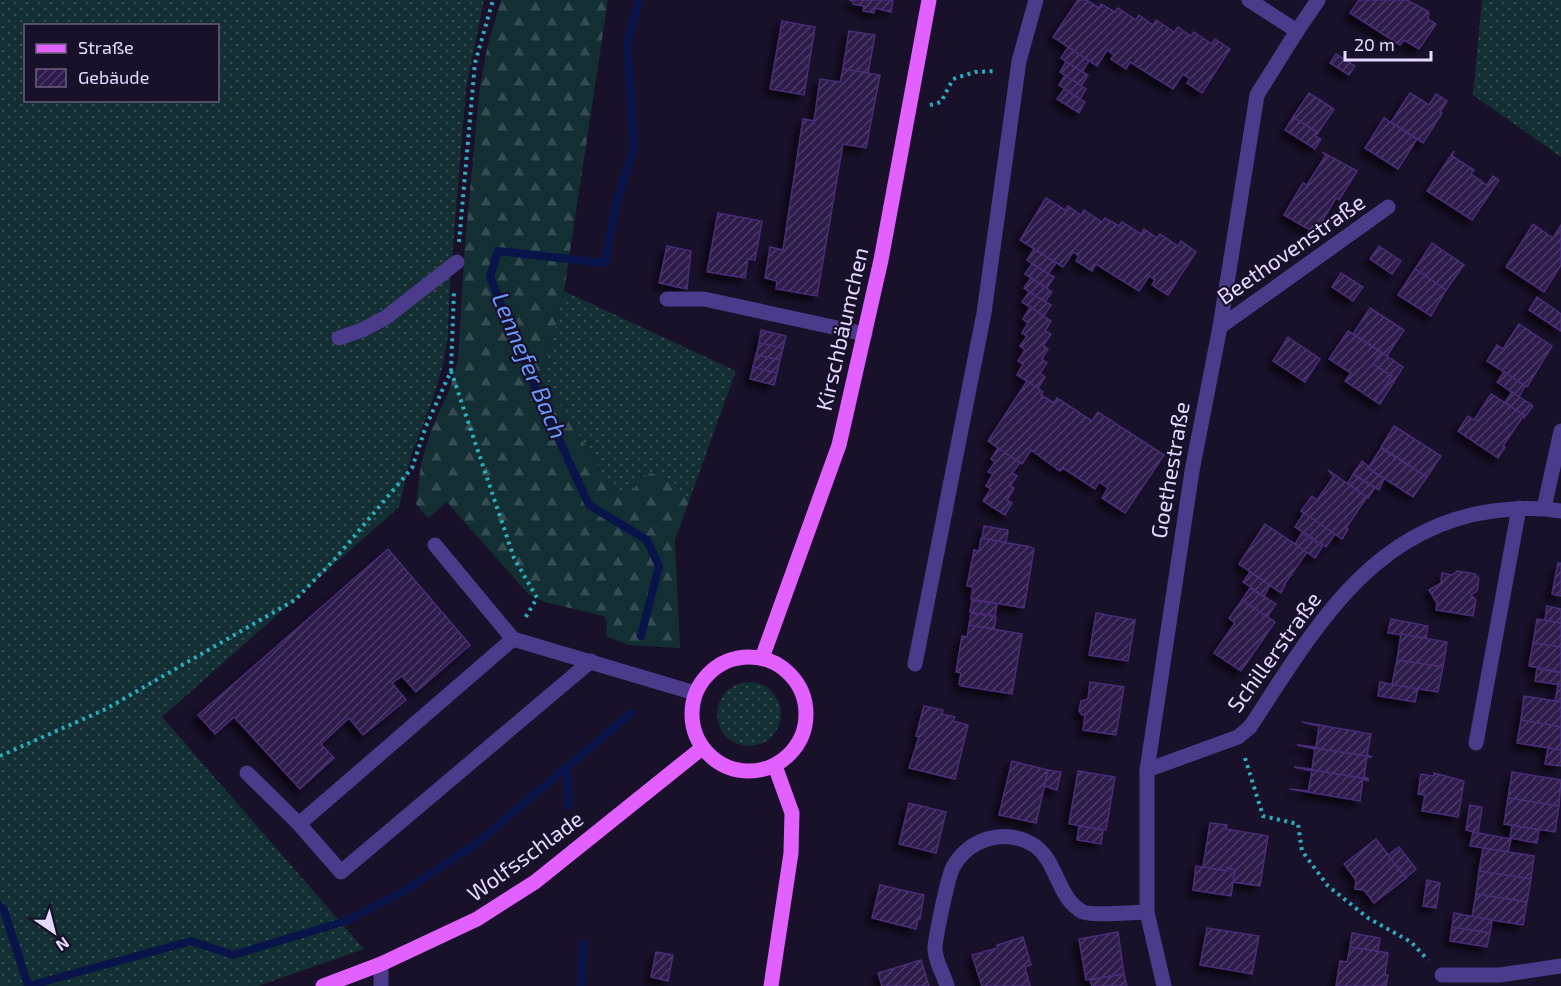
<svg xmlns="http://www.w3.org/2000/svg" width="1561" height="986" font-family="'Exo 2',sans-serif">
<defs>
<pattern id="grass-dots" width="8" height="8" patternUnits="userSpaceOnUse" patternTransform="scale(1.5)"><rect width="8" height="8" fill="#132f34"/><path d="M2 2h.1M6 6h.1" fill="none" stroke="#354d52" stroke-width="1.8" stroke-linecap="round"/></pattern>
<pattern id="forest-firs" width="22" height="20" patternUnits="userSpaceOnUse" patternTransform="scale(1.5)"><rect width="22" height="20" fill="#132f34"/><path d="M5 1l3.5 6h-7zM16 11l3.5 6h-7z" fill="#354d52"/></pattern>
<pattern id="building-hatch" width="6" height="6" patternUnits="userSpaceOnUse" patternTransform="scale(1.5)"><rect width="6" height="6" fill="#2e1b4c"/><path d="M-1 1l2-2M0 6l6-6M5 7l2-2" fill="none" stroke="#4c3c67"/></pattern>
<filter id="shadow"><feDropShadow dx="-5.5" dy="5.5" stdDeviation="3" flood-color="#0009"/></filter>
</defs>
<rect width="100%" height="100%" fill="#19102a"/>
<g fill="url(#grass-dots)" fill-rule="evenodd">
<path d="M0 0H484L466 89 450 283 448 335 443 365 433 399 411 456 399 507 162 717 364 949 258 986H0ZM26 26H218V100H26Z"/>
<polygon points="1482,0 1561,0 1561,157 1473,95"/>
<polygon points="564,291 736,371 689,501 673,482 640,480 630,494 615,494 543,376"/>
<circle cx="749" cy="714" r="32"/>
</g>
<polygon fill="url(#forest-firs)" points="501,0 608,0 564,291 543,376 615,494 630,494 640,480 651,473 673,482 689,501 675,540 680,648 628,645 606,636 607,623 604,616 544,602 528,594 447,502 428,518 416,504 421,464 431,430 450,388 458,359 465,243 479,94 487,48"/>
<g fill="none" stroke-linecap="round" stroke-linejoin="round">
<g stroke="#09144a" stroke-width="8">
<polyline points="639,0 627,43 634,147 615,208 605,263 498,251 490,277 534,385 589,505 647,540 659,566 641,636"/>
<polyline points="567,767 569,806"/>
<polyline points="0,906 4,910 28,986 191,941 233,955 346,921 406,890 477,843 631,713"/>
<polyline points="581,986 583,943"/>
</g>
</g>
<g fill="url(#building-hatch)" stroke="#4a2d78" stroke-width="1.5" filter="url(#shadow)">
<polygon points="849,0 893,0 891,12 875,8 874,13 863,11 864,6 853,4 853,1"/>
<polygon points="1078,0 1086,0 1099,8 1101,4 1115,12 1118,8 1136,20 1139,15 1153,25 1156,20 1174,32 1178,27 1191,36 1194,32 1212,44 1215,39 1230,49 1202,93 1187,83 1190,79 1183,74 1173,89 1130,62 1126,69 1111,59 1114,55 1107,50 1097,66 1053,37"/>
<polygon points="1359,0 1407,0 1429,12 1428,19 1436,24 1419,49 1404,40 1400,45 1350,13"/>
<polygon points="782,21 815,27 804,95 770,89"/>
<polygon points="849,31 875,35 868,73 843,69"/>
<polygon points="1068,47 1089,61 1082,72 1061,58"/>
<polygon points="1336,54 1355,66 1349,75 1330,63"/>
<polygon points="1066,62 1088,75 1081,86 1060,72"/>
<polygon points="843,69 880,75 866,148 843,144 817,296 776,289 777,281 765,278 770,247 783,250 803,119 814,121 820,79 840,82"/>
<polygon points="1065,75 1086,89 1080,99 1059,85"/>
<polygon points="1064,89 1085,102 1079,113 1057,99"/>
<polygon points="1309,93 1334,109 1318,133 1293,117"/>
<polygon points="1410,93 1429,105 1436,94 1447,101 1440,112 1442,113 1423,143 1391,122"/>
<polygon points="1293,117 1318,133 1315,136 1321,139 1315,149 1285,130"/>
<polygon points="1384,118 1417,139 1398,169 1365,148"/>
<polygon points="1454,151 1452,156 1474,170 1471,174 1487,185 1493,176 1499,180 1472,220 1427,191"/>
<polygon points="1322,152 1357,171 1339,200 1336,198 1315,233 1284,215 1303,183 1307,185 1326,155"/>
<polygon points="1046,198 1065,210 1068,206 1081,215 1084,210 1102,222 1105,218 1119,226 1122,222 1141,234 1144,229 1157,238 1160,234 1178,246 1181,241 1196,252 1168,295 1152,285 1155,280 1149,276 1139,291 1096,264 1092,271 1076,261 1079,256 1073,252 1063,267 1020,240"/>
<polygon points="718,213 762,221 755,260 748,259 745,278 707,272"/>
<polygon points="1533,224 1553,238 1561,225 1561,265 1544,292 1506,267"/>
<polygon points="1432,243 1464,265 1446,290 1415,269"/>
<polygon points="667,246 691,251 687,289 659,283"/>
<polygon points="1379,246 1401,261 1392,274 1370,259"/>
<polygon points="1034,249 1056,263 1048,274 1027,260"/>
<polygon points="1032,264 1054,277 1047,288 1025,274"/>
<polygon points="1415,269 1446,290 1431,316 1398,295"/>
<polygon points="1341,273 1363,287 1353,301 1332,287"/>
<polygon points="1031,278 1052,292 1045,302 1024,288"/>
<polygon points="1029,292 1051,305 1044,316 1022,302"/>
<polygon points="1537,297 1561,314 1561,331 1529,310"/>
<polygon points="1030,307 1051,321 1045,331 1051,334 1043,346 1048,349 1042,359 1047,363 1040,373 1045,377 1038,388 1017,375 1023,364 1018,361 1025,350 1020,346 1027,336 1022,333 1028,323 1023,319"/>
<polygon points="1370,308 1404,330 1387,356 1353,334"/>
<polygon points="1519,324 1552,346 1527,387 1487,361 1497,345 1503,349"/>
<polygon points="761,330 786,336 783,348 759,343"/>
<polygon points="1348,331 1381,352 1373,364 1392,376 1375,401 1345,381 1351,373 1329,359"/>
<polygon points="1288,337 1320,359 1305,382 1273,361"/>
<polygon points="759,343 783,348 780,360 756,355"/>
<polygon points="1381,352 1403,367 1380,404 1375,401 1392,376 1373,364"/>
<polygon points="756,355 780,360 777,373 753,367"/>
<polygon points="753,367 777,373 774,385 750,379"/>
<polygon points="1504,372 1525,386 1519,397 1497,382"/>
<polygon points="1027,381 1043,392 1041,395 1054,403 1057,398 1092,421 1098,412 1164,455 1125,513 1102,498 1108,488 1099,482 1095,489 1063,468 1060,471 1031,450 1022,464 988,441"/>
<polygon points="1512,392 1533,406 1524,418 1505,402"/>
<polygon points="1491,394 1524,415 1503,446 1505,447 1498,458 1458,431 1468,416 1474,420"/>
<polygon points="1394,426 1441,456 1427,477 1381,447"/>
<polygon points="998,448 1020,463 1012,473 1017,476 1010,486 1014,488 1007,500 1012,503 1005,515 983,501 991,489 986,486 993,474 988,472 995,462 991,459"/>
<polygon points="1381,448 1427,477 1413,497 1368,468"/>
<polygon points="1362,461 1369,467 1368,468 1384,479 1379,490 1353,474"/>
<polygon points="1328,470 1367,497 1346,528 1348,529 1342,539 1301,511 1312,496 1317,500 1334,476"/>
<polygon points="1353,474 1375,488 1368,498 1348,483"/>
<polygon points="1304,513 1335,534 1326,547 1295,527"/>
<polygon points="1265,524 1307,552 1284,585 1285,585 1281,593 1239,564"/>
<polygon points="984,526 1008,530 1006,543 982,539"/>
<polygon points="1302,533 1322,547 1315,558 1295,544"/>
<polygon points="981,538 1031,547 1034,549 1024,608 971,599 973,587 967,586 974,550 979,551"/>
<polygon points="388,549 470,645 416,692 402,676 392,683 406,700 363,735 349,718 321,744 334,758 300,789 234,717 215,734 198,715"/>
<polygon points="1558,563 1561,563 1561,596 1552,594"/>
<polygon points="1457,571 1475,574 1479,579 1477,591 1471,595 1476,600 1473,616 1436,610 1437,603 1429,590 1441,583 1442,573 1452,575"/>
<polygon points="1250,572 1270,585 1264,596 1243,582"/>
<polygon points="1250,588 1276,604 1267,617 1242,600"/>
<polygon points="972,600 997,604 995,616 970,612"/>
<polygon points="1242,600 1275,622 1241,671 1214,653 1235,623 1229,618"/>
<polygon points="1547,606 1561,609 1561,623 1545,620"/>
<polygon points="971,613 996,617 994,629 969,625"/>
<polygon points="1096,613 1135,620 1128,661 1089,655"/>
<polygon points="1391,619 1428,626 1426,639 1388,633"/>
<polygon points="1537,619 1561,623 1561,647 1533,643"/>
<polygon points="969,625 1022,634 1012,694 962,686 959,684 961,673 956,672 962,636 967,637"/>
<polygon points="1401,634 1447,642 1443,667 1397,660"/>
<polygon points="1533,643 1561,647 1561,672 1529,666"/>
<polygon points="1397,660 1443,667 1438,692 1392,685"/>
<polygon points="1537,669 1561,673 1561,685 1535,681"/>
<polygon points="1090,682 1124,687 1116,735 1083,730 1085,715 1082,715 1079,711 1081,701 1088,699"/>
<polygon points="1380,682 1418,689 1415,702 1378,696"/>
<polygon points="1558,686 1561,686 1561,702 1555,701"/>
<polygon points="1524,696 1561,702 1561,727 1521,720"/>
<polygon points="924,706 943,710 942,714 955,717 953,721 968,725 955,779 909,768 919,737 916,736"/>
<polygon points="1521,720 1561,727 1561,750 1517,743"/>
<polygon points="1302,722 1371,734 1367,755 1372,757 1298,745 1316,747 1319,726"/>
<polygon points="1297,745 1372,757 1367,757 1364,777 1368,778 1368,779 1294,767 1312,769 1315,749"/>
<polygon points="1548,748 1561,750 1561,766 1545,764"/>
<polygon points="1012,761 1048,770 1036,823 999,815"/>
<polygon points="1294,767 1368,779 1368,781 1363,779 1360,801 1290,789 1308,791 1312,771"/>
<polygon points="1048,770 1061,772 1057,790 1044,786"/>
<polygon points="1078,771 1115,777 1106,830 1069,824"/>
<polygon points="1512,772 1561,780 1559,806 1508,798"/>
<polygon points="1434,773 1464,781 1458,817 1422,811 1425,795 1418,794 1421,774 1434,776"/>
<polygon points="1508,798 1559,806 1555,832 1504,824"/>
<polygon points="909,803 946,812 936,853 899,844"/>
<polygon points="1470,805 1482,807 1478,833 1466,830"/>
<polygon points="1210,823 1227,825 1226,829 1268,836 1260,886 1233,882 1235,870 1227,868 1227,871 1203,867"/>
<polygon points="1512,825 1539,830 1537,843 1510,838"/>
<polygon points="1079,826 1103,830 1101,844 1077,840"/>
<polygon points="1473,832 1511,839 1508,852 1470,846"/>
<polygon points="1376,839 1406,878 1374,903 1364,890 1355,889 1356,880 1344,864"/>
<polygon points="1399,847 1416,869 1406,878 1388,855"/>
<polygon points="1483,848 1534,856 1531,879 1479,871"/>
<polygon points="1196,866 1227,871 1227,868 1235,870 1231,896 1193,890"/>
<polygon points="1479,871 1531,879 1527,902 1476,894"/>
<polygon points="1427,880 1440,883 1436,908 1423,906"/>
<polygon points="880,885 924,895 920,919 918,919 916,929 872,918"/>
<polygon points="1476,894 1527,902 1523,925 1472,917"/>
<polygon points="1454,913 1492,920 1490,933 1452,927"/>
<polygon points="1452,927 1490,933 1487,947 1450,941"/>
<polygon points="1207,928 1259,936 1252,974 1200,965"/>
<polygon points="1118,932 1124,974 1086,980 1079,939"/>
<polygon points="1352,933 1380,938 1378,951 1350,947"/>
<polygon points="1023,937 1031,965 1025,967 1030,986 982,986 972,955 997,948 997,945"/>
<polygon points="1350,947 1388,953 1385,975 1388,975 1386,986 1336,986 1340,961 1347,962"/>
<polygon points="656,952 673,955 668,981 651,977"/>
<polygon points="921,960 929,986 882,986 878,973"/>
<polygon points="1124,974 1127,986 1092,986 1090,980"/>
</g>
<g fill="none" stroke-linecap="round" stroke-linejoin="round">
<g stroke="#2dacbf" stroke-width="4" stroke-dasharray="3 4.5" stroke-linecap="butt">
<polyline points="930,105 941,102 953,79 975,72 997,71"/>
<polyline points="459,242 475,63 493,0"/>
<polyline points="451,371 514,558 537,598 524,620"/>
<polyline points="0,756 106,709 295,600 334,560 412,468 426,426 451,371 454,291"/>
<polyline points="1245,758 1263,816 1298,824 1302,851 1328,886 1368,918 1411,942 1428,960"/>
</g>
<g stroke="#4c3a8a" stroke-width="15">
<polyline points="1297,31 1318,0"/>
<polyline points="667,299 704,299 865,334"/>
<polyline points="1220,327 1388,207"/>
<polyline points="339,338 362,330 385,318 457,262"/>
<polyline points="1544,508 1561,431"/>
<polyline points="435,545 513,639 695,693"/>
<polyline points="513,639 299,824 341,872 591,661"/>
<polyline points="915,664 984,313 1019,61 1036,0"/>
<polyline points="1476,743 1519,508"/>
<path d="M1147 770 1238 737 1250 727C1312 633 1370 527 1493 511 1516 508 1538 507 1561 511"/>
<polyline points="247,773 299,824"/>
<polyline points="381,964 381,986"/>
<polyline points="1442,975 1500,975 1561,966"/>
<path d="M947 986C944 975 934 959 935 947 936 935 948 876 953 867 969 839 1003 828 1032 844 1058 859 1056 898 1083 912 1092 916 1135 912 1147 912"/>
<polyline points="1164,986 1147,912 1147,770 1192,471 1220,327 1257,95 1297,31 1249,0"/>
</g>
<g stroke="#e260ff" stroke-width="15">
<circle cx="749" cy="714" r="57"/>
<polyline points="762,658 839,445 881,260 929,0"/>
<polyline points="323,986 381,964 477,919 535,882 702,748"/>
<polyline points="771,986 791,853 792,813 775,766"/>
</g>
</g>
<g text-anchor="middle" stroke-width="4.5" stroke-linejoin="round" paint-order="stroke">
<g font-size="22" fill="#e5d9ff" stroke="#19102a">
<text transform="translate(1291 249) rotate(-35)" y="8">Beethovenstraße</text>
<text transform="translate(842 329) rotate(-77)" y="8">Kirschbäumchen</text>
<text transform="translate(1170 470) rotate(-80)" y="8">Goethestraße</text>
<text transform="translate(1274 652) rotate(-54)" y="8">Schillerstraße</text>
<text transform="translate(525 856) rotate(-36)" y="8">Wolfsschlade</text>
</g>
<g font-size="24" font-style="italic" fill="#679bff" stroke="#19102a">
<text transform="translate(529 366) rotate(67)" y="8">Lennefer Bach</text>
</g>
</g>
<rect x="24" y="24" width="195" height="78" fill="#19102a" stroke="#6b607f" stroke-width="1.5"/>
<rect x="36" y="44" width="30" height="9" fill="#e260ff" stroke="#6b607f" stroke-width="1.5"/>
<text x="78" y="54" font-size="18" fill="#e5d9ff">Straße</text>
<rect x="36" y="69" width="30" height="18" fill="url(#building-hatch)" stroke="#6b607f" stroke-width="1.5"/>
<text x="78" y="84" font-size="18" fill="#e5d9ff">Gebäude</text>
<g transform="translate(54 932) rotate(145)" stroke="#19102a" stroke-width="4.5" paint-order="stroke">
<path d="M0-4.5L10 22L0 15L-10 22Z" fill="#e5d9ff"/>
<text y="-9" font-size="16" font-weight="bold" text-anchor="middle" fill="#e5d9ff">N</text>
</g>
<path d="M1345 51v9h86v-9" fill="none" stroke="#e5d9ff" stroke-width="3"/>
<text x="1354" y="51" font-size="18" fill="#e5d9ff" stroke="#19102a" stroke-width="4.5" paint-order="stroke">20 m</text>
</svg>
